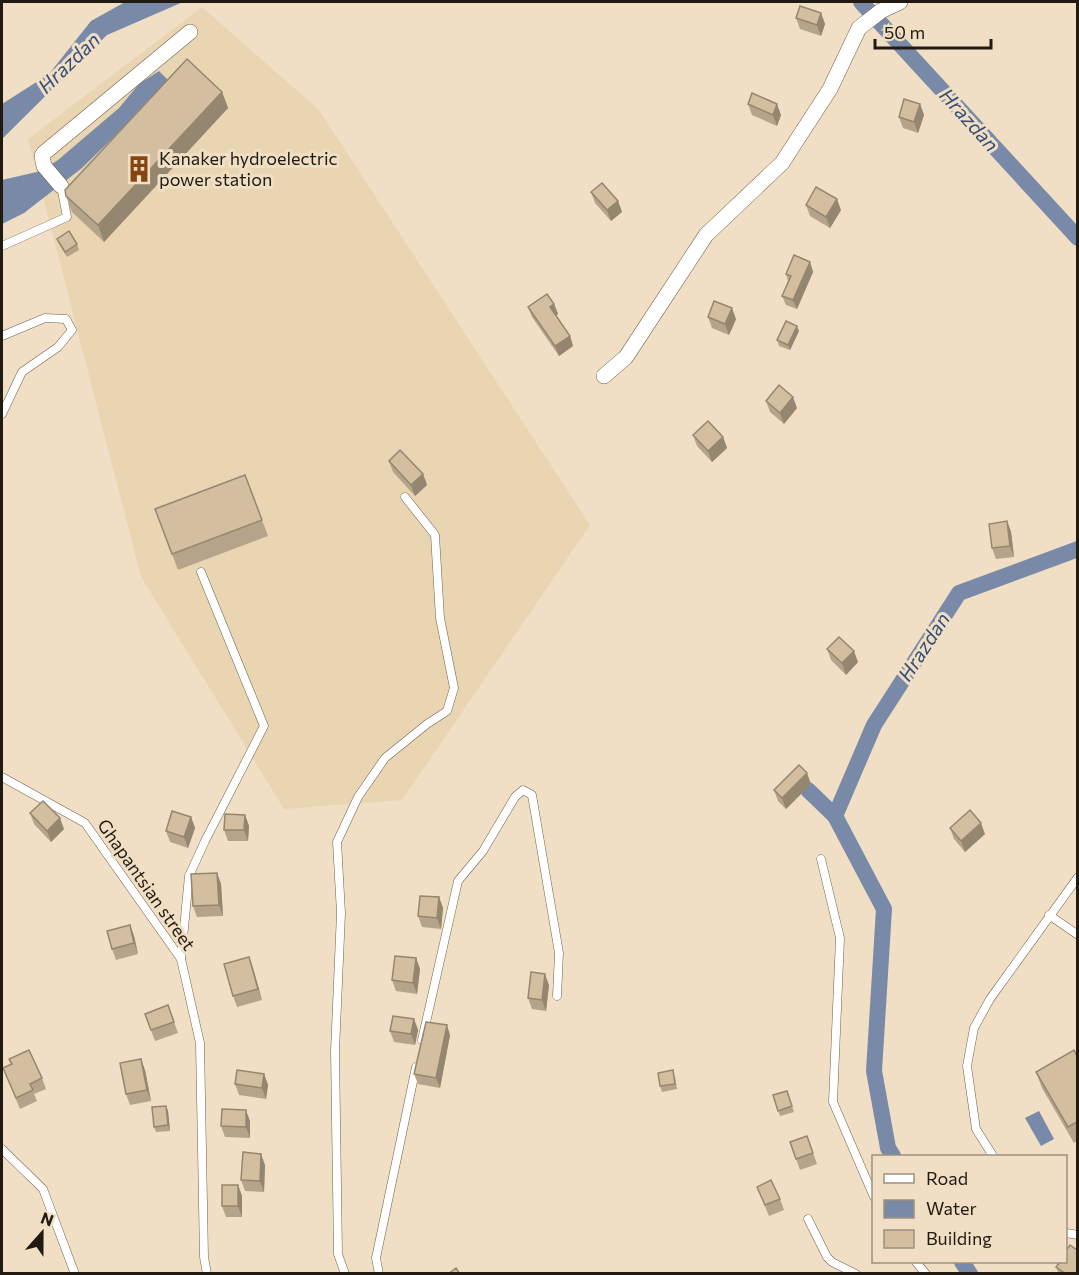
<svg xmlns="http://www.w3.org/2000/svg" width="1079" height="1275" font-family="Commissioner,sans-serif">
<rect width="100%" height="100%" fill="#f0dfc4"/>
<polygon fill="#ead5b3" points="202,7 319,110 590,525 402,800 284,809 141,577 28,139"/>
<g fill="#798aa8">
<polygon points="125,2 183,2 107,35 2,139 2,104 49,74 91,21"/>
<polygon points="159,71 168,80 137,114 82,168 24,213 2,224 2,180 41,171 58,160 119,108 139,84"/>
<polygon points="1039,1111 1054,1139 1041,1146 1025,1118"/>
</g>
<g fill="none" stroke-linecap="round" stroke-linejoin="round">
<g stroke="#798aa8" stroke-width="16">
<polyline points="861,2 1078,238"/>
<polyline points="808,790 835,816 884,909 874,1071 888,1148 893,1156"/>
<polyline points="835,816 874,725 959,593 1078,549"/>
<polyline points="962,1262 970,1274"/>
</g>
<defs>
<g id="service">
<polyline points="2,246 67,217 61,186"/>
<polyline points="2,336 45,318 66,319 72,330 58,347 22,372 2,414"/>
<polyline points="2,777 85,823 181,959 200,1043 204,1257 207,1274"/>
<polyline points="821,859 840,938 833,1102 874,1197"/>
<polyline points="1049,915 1078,935"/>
<polyline points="181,959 189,876 205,841 264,726 201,572"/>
<polyline points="422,1040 458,881 483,851 515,797 523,790 532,795 559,953 557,996"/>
<polyline points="2,1149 43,1189 75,1274"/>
<polyline points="993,1156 976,1129 967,1066 974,1028 990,999 1078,877"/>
<polyline points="808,1219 827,1257 832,1262 856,1274"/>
<polyline points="1066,1233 1078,1235"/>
<polyline points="916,1262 926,1274"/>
<polyline points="345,1274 338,1254 335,1051 341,913 337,842 358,797 385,758 427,724 447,711 454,688 440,618 435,535 405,497"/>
<polyline points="379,1274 376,1258 416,1067"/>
</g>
<g id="minor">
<polyline points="61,186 44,166 42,156 44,153 190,32"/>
<polyline points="604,376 626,357 706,235 782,163 830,89 859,28 881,11 900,2"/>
</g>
</defs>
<use href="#service" stroke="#6f6149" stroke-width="9"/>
<use href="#minor" stroke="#6f6149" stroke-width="16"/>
<use href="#service" stroke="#fff" stroke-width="8"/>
<use href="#minor" stroke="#fff" stroke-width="15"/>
</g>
<g fill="#b5a489">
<polygon points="821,13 825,24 821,36 800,29 796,18"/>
<polygon points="222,92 228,108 104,242 72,212 66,196"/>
<polygon points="748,104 781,115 777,126 752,115"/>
<polygon points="920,104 924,115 918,133 903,128 899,117"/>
<polygon points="591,192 618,201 622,212 611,221 595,203"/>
<polygon points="806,205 841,210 830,228 810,216"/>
<polygon points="57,239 77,244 79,250 67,257 59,244"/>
<polygon points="810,262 813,272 797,309 786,305 782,296 788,281 786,274"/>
<polygon points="554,304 558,314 556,316 570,336 573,346 559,356 532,317 528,307"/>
<polygon points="708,317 736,319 729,335 712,328"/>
<polygon points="799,331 790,350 779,346 777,340"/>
<polygon points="766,401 797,408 784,424 770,412"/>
<polygon points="693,435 723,437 727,448 712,462 697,446"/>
<polygon points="389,461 423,474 427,485 415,496 393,472"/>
<polygon points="245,475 268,536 178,570 155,509"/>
<polygon points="1007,521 1011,532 1014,557 996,559 992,548"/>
<polygon points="827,649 858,662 846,675 831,660"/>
<polygon points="811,784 786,809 778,801 774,790"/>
<polygon points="30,813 64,829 51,842 34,824"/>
<polygon points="245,815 249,826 248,841 228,841 224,830"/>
<polygon points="191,817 195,828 188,848 170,842 166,831"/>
<polygon points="950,828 985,834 965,852 954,839"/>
<polygon points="217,873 221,884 223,916 197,917 193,906"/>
<polygon points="439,897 443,908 441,929 422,927 418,916"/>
<polygon points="130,925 134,936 138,954 116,960 112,949"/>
<polygon points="249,957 262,1000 237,1007 233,996"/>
<polygon points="416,958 420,969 417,994 396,991 392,980"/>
<polygon points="549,985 546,1011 532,1009 528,998"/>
<polygon points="168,1005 178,1033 155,1041 145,1014"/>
<polygon points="414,1019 418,1030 415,1045 394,1042 390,1031"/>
<polygon points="450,1035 440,1088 418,1084 414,1074"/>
<polygon points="1077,1056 1077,1141 1074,1143 1042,1088 1036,1072"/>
<polygon points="9,1059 42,1078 46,1089 34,1094 37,1101 20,1109 3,1068 11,1065"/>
<polygon points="145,1070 151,1101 130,1105 126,1094"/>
<polygon points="264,1074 268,1085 266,1099 239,1095 235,1084"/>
<polygon points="675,1076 677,1089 662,1092 660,1086"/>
<polygon points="787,1091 794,1112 780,1116 773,1095"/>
<polygon points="166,1106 168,1111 170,1131 156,1132 154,1127"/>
<polygon points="250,1121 250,1138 225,1137 221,1126"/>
<polygon points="807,1136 817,1164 800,1170 790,1142"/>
<polygon points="265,1165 264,1192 245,1191 241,1180"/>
<polygon points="238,1185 242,1196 242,1217 226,1217 222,1206"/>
<polygon points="757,1187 780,1199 784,1210 769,1216"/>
<polygon points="1056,1267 1077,1274 1059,1274"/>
</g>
<g fill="#94866f">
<polygon points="821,13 825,24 821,36 817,25"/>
<polygon points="222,92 228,108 104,242 98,225"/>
<polygon points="777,104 781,115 777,126 773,115"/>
<polygon points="920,104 924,115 918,133 914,122"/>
<polygon points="837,199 841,210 830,228 826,217"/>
<polygon points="618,201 622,212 611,221 607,210"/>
<polygon points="810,262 813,272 797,309 793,300"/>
<polygon points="554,304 558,314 554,317 550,307"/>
<polygon points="732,308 736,319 729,335 725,324"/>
<polygon points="797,326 799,331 790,350 788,345"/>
<polygon points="570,336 573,346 559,356 555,346"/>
<polygon points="793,397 797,408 784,424 780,413"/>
<polygon points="723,437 727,448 712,462 708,451"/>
<polygon points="423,474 427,485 415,496 411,485"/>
<polygon points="1007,521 1011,532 1014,557 1010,546"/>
<polygon points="854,651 858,662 846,675 842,663"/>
<polygon points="807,773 811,784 786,809 782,798"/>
<polygon points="245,815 249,826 248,841 244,830"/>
<polygon points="191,817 195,828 188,848 184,837"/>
<polygon points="60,818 64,829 51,842 47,831"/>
<polygon points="981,823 985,834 965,852 961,841"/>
<polygon points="217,873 221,884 223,916 219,905"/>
<polygon points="439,897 443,908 441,929 437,918"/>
<polygon points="130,925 134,936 138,954 134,943"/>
<polygon points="249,957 253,968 262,1000 258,989"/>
<polygon points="416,958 420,969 417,994 413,983"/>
<polygon points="545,974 549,985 546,1011 542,1000"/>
<polygon points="414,1019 418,1030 415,1045 411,1034"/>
<polygon points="447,1025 450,1035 440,1088 436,1078"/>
<polygon points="141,1059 145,1070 151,1101 147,1090"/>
<polygon points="264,1074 268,1085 266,1099 262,1088"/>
<polygon points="166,1106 168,1111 170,1131 168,1125"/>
<polygon points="246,1110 250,1121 250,1138 246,1127"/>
<polygon points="261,1154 265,1165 264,1192 260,1181"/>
<polygon points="238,1185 242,1196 242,1217 238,1206"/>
</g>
<g fill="#d3bf9f" stroke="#94866f" stroke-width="1.5">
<polygon points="800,6 821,13 817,25 796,18"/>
<polygon points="187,59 222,92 98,225 66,196 65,190"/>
<polygon points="752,93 777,104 773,115 748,104"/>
<polygon points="904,99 920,104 914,122 899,117"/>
<polygon points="602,183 618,201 607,210 591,192"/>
<polygon points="816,187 837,199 826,217 806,205"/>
<polygon points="69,231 77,244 65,252 57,239"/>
<polygon points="794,255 810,262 793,300 782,296 791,276 786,274"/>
<polygon points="547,294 554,304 550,307 570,336 555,346 528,307"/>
<polygon points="714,301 732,308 725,324 708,317"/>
<polygon points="786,321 797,326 788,345 777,340"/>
<polygon points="779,385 793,397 780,413 766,401"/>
<polygon points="708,421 723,437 708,451 693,435"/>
<polygon points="400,450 423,474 411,485 389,461"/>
<polygon points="245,475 262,520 172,554 155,509"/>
<polygon points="1007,521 1010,546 992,548 989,524"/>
<polygon points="839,637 854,651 842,663 827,649"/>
<polygon points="799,765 807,773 782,798 774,790"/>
<polygon points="43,801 60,818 47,831 30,813"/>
<polygon points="970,810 981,823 961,841 950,828"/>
<polygon points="172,811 191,817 184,837 166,831"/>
<polygon points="225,814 245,815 244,830 224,830"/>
<polygon points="217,873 219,905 193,906 191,874"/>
<polygon points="420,896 439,897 437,918 418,916"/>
<polygon points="130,925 134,943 112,949 107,931"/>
<polygon points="395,956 416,958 413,983 392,980"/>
<polygon points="249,957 258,989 233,996 224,964"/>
<polygon points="531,972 545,974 542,1000 528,998"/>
<polygon points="168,1005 174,1022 151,1030 145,1014"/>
<polygon points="393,1016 414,1019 411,1034 390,1031"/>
<polygon points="426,1022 447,1025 436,1078 414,1074"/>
<polygon points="29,1050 42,1078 30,1084 33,1090 16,1098 3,1068 12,1064 9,1059"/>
<polygon points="1074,1050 1077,1056 1077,1122 1068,1127 1036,1072"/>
<polygon points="141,1059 147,1090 126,1094 120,1063"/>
<polygon points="237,1070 264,1074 262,1088 235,1084"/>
<polygon points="673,1070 675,1084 660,1086 658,1073"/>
<polygon points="787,1091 792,1106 778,1111 773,1095"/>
<polygon points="166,1106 168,1125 154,1127 152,1107"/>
<polygon points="222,1109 246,1110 246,1127 221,1126"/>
<polygon points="807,1136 813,1153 796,1159 790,1142"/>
<polygon points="243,1152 261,1154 260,1181 241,1180"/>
<polygon points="771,1180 780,1199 765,1205 757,1187"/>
<rect x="222" y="1185" width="16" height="21"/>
<polygon points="1070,1245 1077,1250 1077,1274 1066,1274 1056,1267 1060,1262 1065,1262 1065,1252"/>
<polygon points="456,1268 460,1274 448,1274"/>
</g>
<defs>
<symbol id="building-bare" viewBox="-9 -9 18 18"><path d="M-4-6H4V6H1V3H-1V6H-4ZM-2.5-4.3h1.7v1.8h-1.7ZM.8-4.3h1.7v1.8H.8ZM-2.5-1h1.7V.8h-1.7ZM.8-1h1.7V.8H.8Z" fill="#864510" stroke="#f0dfc4" stroke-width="2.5" paint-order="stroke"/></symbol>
</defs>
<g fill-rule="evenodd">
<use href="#building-bare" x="120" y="150" width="38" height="38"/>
</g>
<g text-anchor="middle" stroke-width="6" stroke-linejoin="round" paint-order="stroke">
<g font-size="18" fill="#201a10" stroke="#f0dfc4" text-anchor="start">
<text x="159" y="165">Kanaker hydroelectric<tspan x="159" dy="21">power station</tspan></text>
</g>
<g font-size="18" fill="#201a10" stroke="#f0dfc4">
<text transform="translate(146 885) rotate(55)" y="6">Ghapantsian street</text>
</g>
<g font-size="20" font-style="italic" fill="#354e79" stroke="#f0dfc4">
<text transform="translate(69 63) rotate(-44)" y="7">Hrazdan</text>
<text transform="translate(969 120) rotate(48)" y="7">Hrazdan</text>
<text transform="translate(924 647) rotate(-57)" y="7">Hrazdan</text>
</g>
</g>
<rect width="1079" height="1275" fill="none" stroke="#201a10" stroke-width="6"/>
<rect x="872" y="1155" width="195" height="108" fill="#f0dfc4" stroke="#9d907c" stroke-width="1.5"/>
<rect x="884" y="1174" width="30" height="9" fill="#ffffff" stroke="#9d907c" stroke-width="1.5"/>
<text x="926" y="1185" font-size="18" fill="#201a10">Road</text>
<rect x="884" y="1200" width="30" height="18" fill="#798aa8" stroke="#9d907c" stroke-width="1.5"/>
<text x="926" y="1215" font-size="18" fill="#201a10">Water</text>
<rect x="884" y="1230" width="30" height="18" fill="#d3bf9f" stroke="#9d907c" stroke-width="1.5"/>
<text x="926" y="1245" font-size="18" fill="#201a10">Building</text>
<g transform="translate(42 1233) rotate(21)" stroke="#f0dfc4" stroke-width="4.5" paint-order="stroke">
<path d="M0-4.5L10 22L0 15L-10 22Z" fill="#201a10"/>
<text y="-9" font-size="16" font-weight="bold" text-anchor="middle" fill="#201a10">N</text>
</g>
<path d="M875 39v9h116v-9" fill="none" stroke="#201a10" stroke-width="3"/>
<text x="884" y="39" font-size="18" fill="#201a10" stroke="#f0dfc4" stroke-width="4.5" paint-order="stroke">50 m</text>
</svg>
